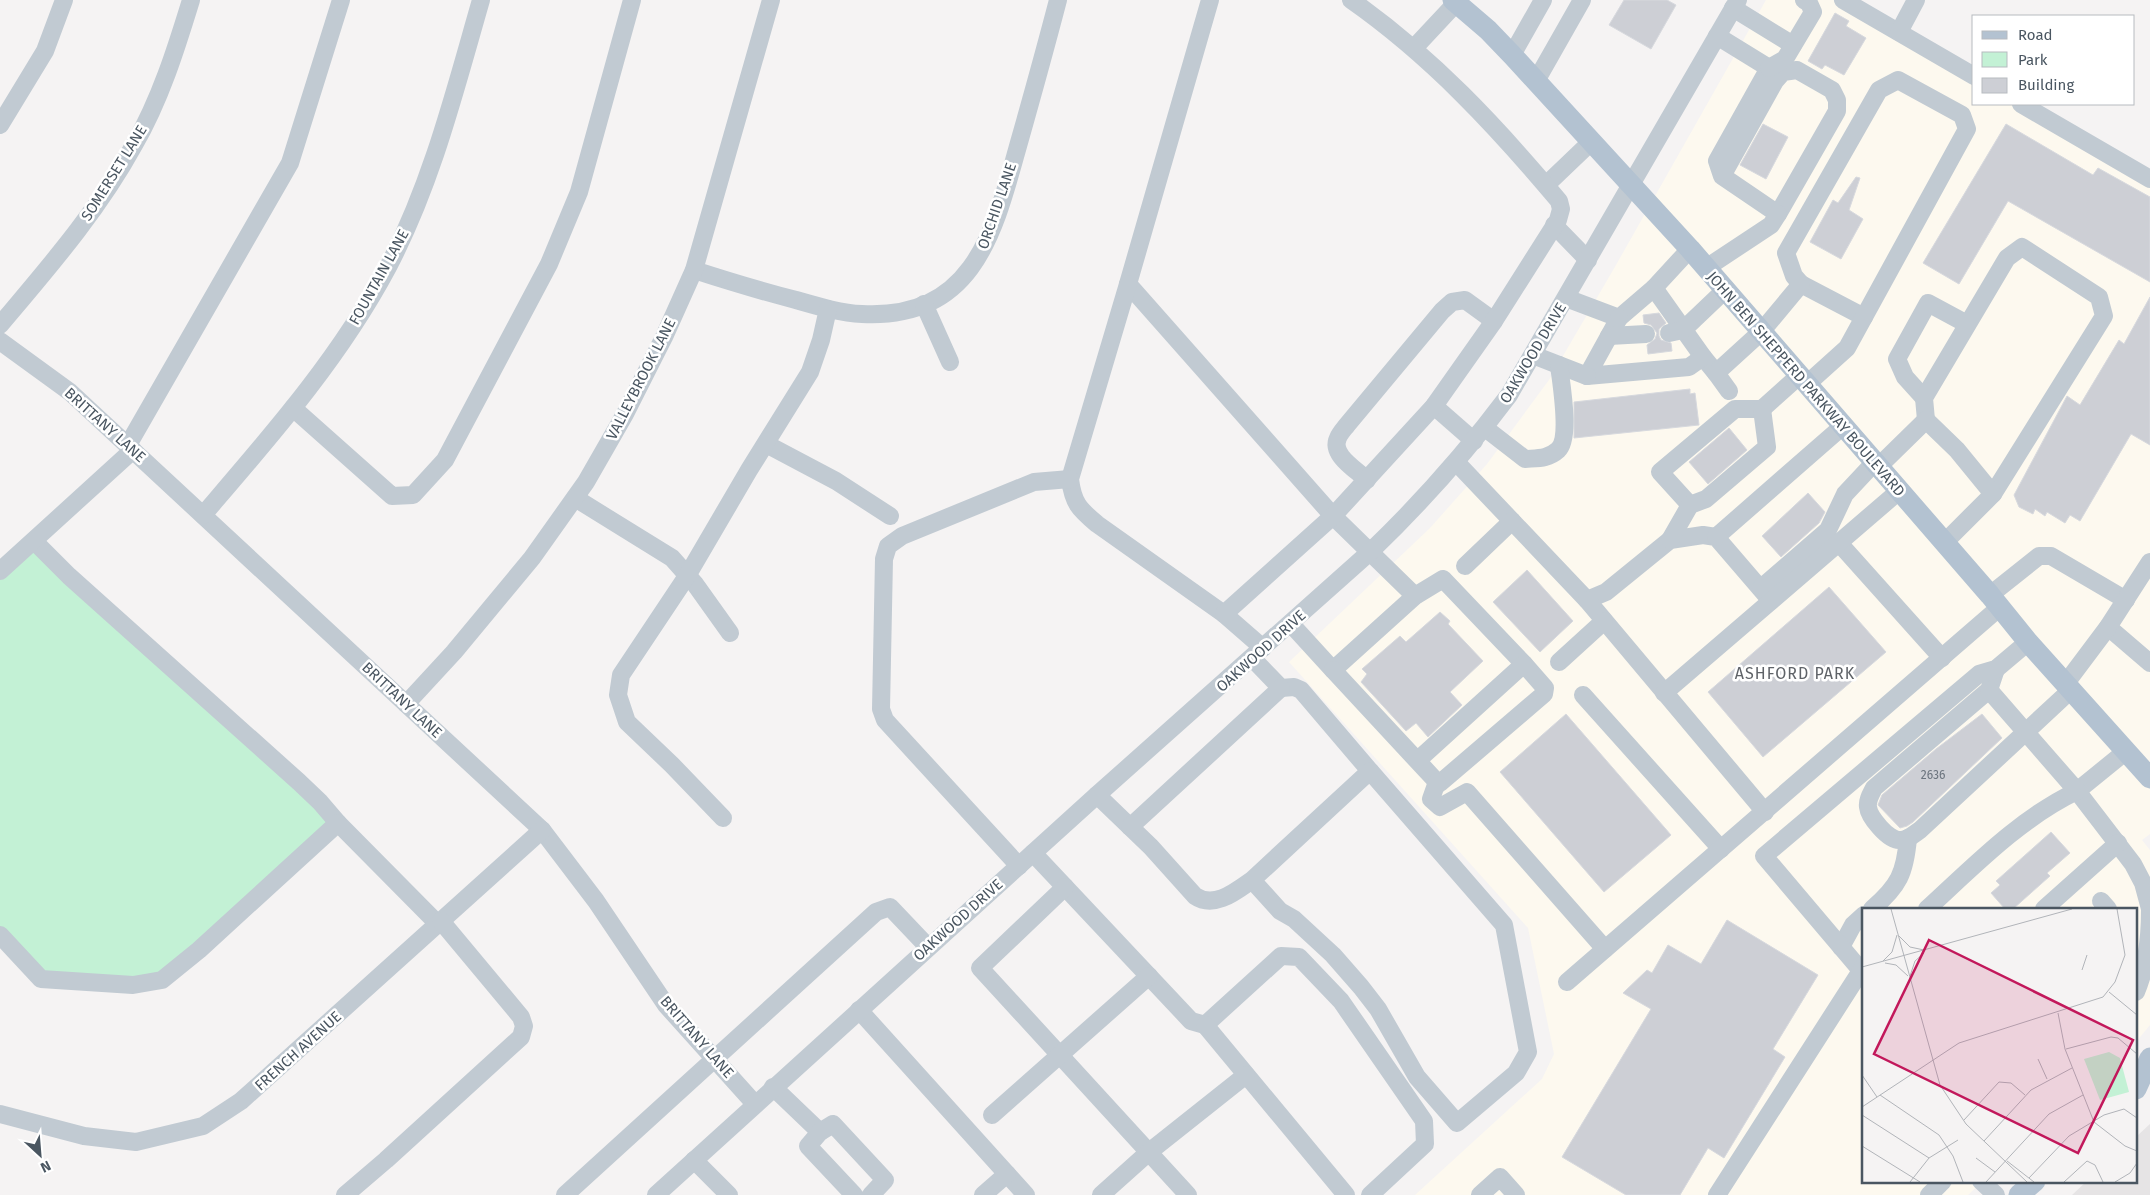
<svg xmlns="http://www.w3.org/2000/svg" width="2150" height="1195" font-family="'Fira Sans',sans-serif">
<rect width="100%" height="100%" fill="#f5f3f3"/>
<polygon fill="#fdf9ef" points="1766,0 1833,0 1974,82 1974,104 2012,104 2150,184 2150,834 2142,840 2150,850 2150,1025 2136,1042 2136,909 1864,909 1864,1181 1983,1181 1968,1195 1415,1195 1542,1079 1554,1054 1528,928 1289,662 1430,528 1487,464 1549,380 1616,265"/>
<polygon fill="#e6e4e5" points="2150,1124 2150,1195 2072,1195 2087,1181 2136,1181 2136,1137"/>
<polygon fill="#c3f1d5" points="30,544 341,821 157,987 37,979 0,937 0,571"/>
<g fill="#cdcfd5" stroke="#d7d9de">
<polygon points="1624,0 1667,0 1676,5 1651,49 1609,25"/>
<polygon points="1835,13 1849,21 1846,26 1866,38 1844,75 1825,65 1822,69 1808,61"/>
<polygon points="1763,124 1788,137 1766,179 1740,165"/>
<polygon points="2006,124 2093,175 2098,168 2150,197 2150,282 2008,201 1959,284 1923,263"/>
<polygon points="1856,177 1860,178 1849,210 1863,219 1841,259 1810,242 1833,200 1838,203"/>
<polygon points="2150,297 2150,445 2131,434 2080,521 2070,515 2065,523 2047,512 2045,516 2035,509 2033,514 2019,507 2014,495 2067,396 2080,405 2119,340 2124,344"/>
<polygon points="1659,313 1666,323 1659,329 1659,336 1661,340 1671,343 1672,351 1648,354 1647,345 1655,339 1657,333 1651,325 1644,323 1643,315"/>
<polygon points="1690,389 1690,394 1695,393 1699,425 1574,438 1574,402"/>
<polygon points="1729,428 1747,450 1708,484 1689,462"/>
<polygon points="1808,493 1825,512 1819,523 1781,557 1762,536"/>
<polygon points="1527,570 1573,621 1540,652 1493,602"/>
<polygon points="1829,587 1886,652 1763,757 1708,692"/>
<polygon points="1440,612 1450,621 1448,624 1483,661 1450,692 1462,705 1428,737 1416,723 1406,731 1361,682 1367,674 1362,669 1400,636 1406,642"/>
<polygon points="1566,714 1671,835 1604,892 1500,772"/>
<polygon points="1982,714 2002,738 1913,822 1907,826 1900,828 1878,805 1882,795 1936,749"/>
<polygon points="2051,832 2070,853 2047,873 2050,876 2013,909 2005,909 1991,893 2000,885 1996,881"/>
<polygon points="1727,920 1818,975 1773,1049 1785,1057 1724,1158 1708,1148 1680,1195 1626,1195 1562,1157 1651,1009 1623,993 1647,970 1652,973 1668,945 1701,964"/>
</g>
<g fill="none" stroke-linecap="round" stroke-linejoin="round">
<g stroke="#c1cad2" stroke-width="18">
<polyline points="1210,0 1128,284 1333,516 1415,596"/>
<polyline points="1843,0 1974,76"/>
<polyline points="1733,8 1793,45"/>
<polyline points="1899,32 1916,0"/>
<polyline points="1717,36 1769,68 1717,161 1722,176 1778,214 1837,111 1837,100 1832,90 1797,70 1783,72 1775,81 1722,176"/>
<polyline points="1414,48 1456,3"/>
<polyline points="1512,55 1543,0"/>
<polyline points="1769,68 1785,59 1813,12 1809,3 1804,0"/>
<polyline points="1536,81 1582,0"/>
<polyline points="2021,104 2150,179"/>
<polyline points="0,125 45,51 64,0"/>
<polyline points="1546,185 1591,142"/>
<polyline points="1554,225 1588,260"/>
<polyline points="1706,268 1771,225 1778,214"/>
<path d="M694 270C728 281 761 291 796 300 817 306 840 313 862 314 977 320 995 227 1020 139 1033 93 1046 46 1058 0"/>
<path d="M1128 284 1070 479C1073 503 1079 509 1097 524L1224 614"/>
<polyline points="1801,284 1864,317"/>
<polyline points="1654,288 1690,249"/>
<polyline points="1566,298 1619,318 1654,288 1703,357 1716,373"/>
<polyline points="924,304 950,362"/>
<polyline points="1619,318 1587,376 1689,367 1703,357"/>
<path d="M0 325C48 268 98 211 134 145 160 100 176 49 191 0"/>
<polyline points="1669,333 1683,330 1725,290"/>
<polyline points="1609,336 1646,334"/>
<polyline points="0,341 70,392 542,830 596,901 666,1005 755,1104"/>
<polyline points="1533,355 1587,376"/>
<polyline points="1729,391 1716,373 1761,332 1801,284 1794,276 1786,253 1879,90 1898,80 1962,115 1967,129 1847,348 1807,384"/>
<polyline points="1924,398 1905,377 1897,359 1928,303 1967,324"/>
<polyline points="1434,406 1474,441"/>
<polyline points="293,408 392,496 413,495 445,460 549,264 579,192 632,0"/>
<polyline points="1926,420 1924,398 2007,258 2022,247 2099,297 2104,316 1993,494"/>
<path d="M1485 428 1525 459C1538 458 1548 459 1558 450 1571 438 1561 383 1559 365"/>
<polyline points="766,444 836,481 890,516"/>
<polyline points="128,445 290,163 341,0"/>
<polyline points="1456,462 1587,600 1606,592 1670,540 1703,535 1716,537 1771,601"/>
<polyline points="1878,467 1926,420 1957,450 1993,494 1944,543"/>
<path d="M1367 480C1357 470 1330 455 1338 438 1340 433 1344 429 1347 425L1442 311 1452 302 1465 300 1494 321"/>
<polyline points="575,498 672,558 695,584 730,633"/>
<polyline points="1690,505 1660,472 1735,409 1762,409 1800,375"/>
<path d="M203 515C270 437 339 359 388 267 432 183 455 90 481 0"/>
<polyline points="1716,537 1843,426"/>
<polyline points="1670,540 1690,505 1706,499 1767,447 1762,409"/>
<polyline points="34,541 69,576 299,782 320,802 338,823"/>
<polyline points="1839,543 1942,658"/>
<polyline points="1465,566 1512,521"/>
<polyline points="0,571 133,450"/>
<polyline points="1761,588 1828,530 1845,494 1874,463"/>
<polyline points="1990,595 2039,556 2051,556 2126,600"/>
<polyline points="1587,600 1765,812"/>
<polyline points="1291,624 1333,670 1415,596 1443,579 1524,664"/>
<polyline points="2108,627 2150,663"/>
<path d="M1263 648 1224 614 1333 516 1434 406 1494 321 1558 220 1561 209 1559 201C1497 127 1431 56 1351 0"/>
<polyline points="1252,658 1281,688 1294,687 1301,690 1370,771"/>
<polyline points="1559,662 1604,621"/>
<path d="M1996 669 1989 690 1874 788C1871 794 1867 800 1868 807 1869 817 1888 840 1899 840 1907 841 1914 834 1920 830L2072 689"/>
<polyline points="1333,670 1437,782 1440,783 1544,694 1545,688 1524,664 1418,760"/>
<polyline points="2066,683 2108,627 2150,562"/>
<polyline points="1664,693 1899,491"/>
<polyline points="1583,695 1721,849"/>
<polyline points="406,704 454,652 532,558 586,482 625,414 664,337 694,270 771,0"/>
<polyline points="2125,752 2077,791 2133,864 2143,883 2150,909"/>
<polyline points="1437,782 1431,799 1440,807 1467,792 1605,949"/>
<path d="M1097 795 1151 847 1195 896C1214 909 1235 892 1252 880L1370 771 1504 925 1528 1052 1516 1073 1457 1123 1417 1077 1378 1009 1361 987 1333 955 1294 919 1280 911 1252 880"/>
<polyline points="723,818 672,765 627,722 618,695 621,675 687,576 749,470 810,372 821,340 828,309"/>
<polyline points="1130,827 1281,688"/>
<polyline points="1033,853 1191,1021 1205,1025 1281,956 1299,957 1341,1001 1424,1121 1425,1144 1370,1195"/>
<polyline points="1019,866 885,720 881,709 884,559 888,546 902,536 1034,482 1070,479"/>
<polyline points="1065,887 980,968 1188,1195"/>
<polyline points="2101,901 2108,909"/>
<path d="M1872 909C1899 886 1905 873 1908 838"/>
<path d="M1927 909C1974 866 2019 819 2077 791L1989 690"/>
<polyline points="2044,909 2118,843"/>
<polyline points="0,935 41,979 133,985 162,980 199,950 338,823 438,924"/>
<polyline points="1841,947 1853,925 1864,915"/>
<polyline points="1864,974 1764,856 1979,674 1996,669 2028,642"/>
<polyline points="1567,982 2000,607"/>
<path d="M2136 992C2147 966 2150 939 2150 910"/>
<polyline points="859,1010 1026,1195"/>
<polyline points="1205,1025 1346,1195"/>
<polyline points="773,1087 820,1132"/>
<polyline points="0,1114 84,1136 136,1142 203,1126 241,1101 542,830"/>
<polyline points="992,1115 1149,976"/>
<polyline points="694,1160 729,1195"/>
<polyline points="1981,1181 1996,1195"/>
<polyline points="345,1195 386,1160 521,1037 524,1026 521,1017 441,921"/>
<polyline points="565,1195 876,912 890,907 928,947"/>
<path d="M656 1195 1097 795 1371 551C1421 503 1467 451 1509 395L1738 0"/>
<polyline points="854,1195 808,1146 820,1132 833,1124 885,1180 871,1195"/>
<polyline points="983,1195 1007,1174"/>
<polyline points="1101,1195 1149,1152 1246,1075"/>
<polyline points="1480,1195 1500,1177 1516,1195"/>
<polyline points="1717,1195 1864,966"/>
<polyline points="1929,1195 1943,1181"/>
</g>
<g stroke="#b3c2d1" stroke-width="21">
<polyline points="1453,0 1488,30 1512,55 1690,249 1990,595 2028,642 2150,778"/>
<polyline points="2136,1089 2150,1058"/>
<polyline points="2019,1195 2035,1181"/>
</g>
</g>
<g text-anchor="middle" stroke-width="5" stroke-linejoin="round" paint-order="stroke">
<g font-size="12" fill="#6b747e">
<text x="1933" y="779">2636</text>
</g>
<g font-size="15" fill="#4a5661" stroke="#fff">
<text transform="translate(114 173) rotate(-58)" y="5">SOMERSET LANE</text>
<text transform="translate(997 206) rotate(-71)" y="5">ORCHID LANE</text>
<text transform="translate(379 277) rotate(-61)" y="5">FOUNTAIN LANE</text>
<text transform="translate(1533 353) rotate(-59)" y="5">OAKWOOD DRIVE</text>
<text transform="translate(641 379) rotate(-63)" y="5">VALLEYBROOK LANE</text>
<text transform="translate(1806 384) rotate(49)" y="5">JOHN BEN SHEPPERD PARKWAY BOULEVARD</text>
<text transform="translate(105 425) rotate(42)" y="5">BRITTANY LANE</text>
<text transform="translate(1261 651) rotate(-42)" y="5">OAKWOOD DRIVE</text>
<text transform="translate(402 700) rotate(43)" y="5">BRITTANY LANE</text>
<text transform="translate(958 920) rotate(-42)" y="5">OAKWOOD DRIVE</text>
<text transform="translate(697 1037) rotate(49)" y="5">BRITTANY LANE</text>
<text transform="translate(298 1051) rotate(-42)" y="5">FRENCH AVENUE</text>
</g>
<g font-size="16" letter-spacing="1" fill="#5f6368" stroke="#fff">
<text x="1795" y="679">ASHFORD PARK</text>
</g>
</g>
<g transform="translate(1862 908)">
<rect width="275" height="275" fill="#f5f3f3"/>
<path d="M247 144 258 150 267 184 238 192 222 151Z" fill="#c3f1d5"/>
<path fill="none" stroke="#b1b4b9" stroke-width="1" d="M29 1 78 177 104 216 165 274M37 28 48 39 62 42M21 53 30 44 35 27M23 55 34 57 46 68M0 59 210 1M220 62 225 47M48 68 53 53 62 45M247 84 275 107M196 105 203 141 232 214 263 238 275 243M204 141 249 129 256 130 275 146M176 151 185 171M0 167 15 189M18 187 77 227 91 248 101 274M0 199 97 135 241 89 253 74 263 47 255 1M0 207 67 250M102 212 137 174 149 175 163 187M122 233 169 182 210 160M0 238 58 274M114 250 133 264M145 253 172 274M167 270 207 228 242 207 262 201 275 210M48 274 67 250 96 232M124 274 187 206 221 187M202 274 225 253 233 257 241 274M253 274 268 265 275 255"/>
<path fill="#c2185b" fill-opacity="0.15" stroke="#c2185b" stroke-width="2.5" d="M67 32 271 132 216 245 12 146Z"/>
<rect width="275" height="275" fill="none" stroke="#4a5661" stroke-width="2.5"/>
</g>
<rect x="1972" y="15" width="162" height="90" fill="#ffffff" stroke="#b7bbc0"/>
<rect x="1982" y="31" width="25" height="8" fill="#b3c2d1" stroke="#b7bbc0"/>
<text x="2018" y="40" font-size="15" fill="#4a5661">Road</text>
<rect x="1982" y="52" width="25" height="15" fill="#c3f1d5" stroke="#b7bbc0"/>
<text x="2018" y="65" font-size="15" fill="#4a5661">Park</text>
<rect x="1982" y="78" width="25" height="15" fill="#cdcfd5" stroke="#b7bbc0"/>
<text x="2018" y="90" font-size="15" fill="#4a5661">Building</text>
<g transform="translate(40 1155) rotate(154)" stroke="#ffffff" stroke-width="4" paint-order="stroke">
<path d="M0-4L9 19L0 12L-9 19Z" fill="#4a5661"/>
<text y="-8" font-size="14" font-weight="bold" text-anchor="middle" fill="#4a5661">N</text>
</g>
</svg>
